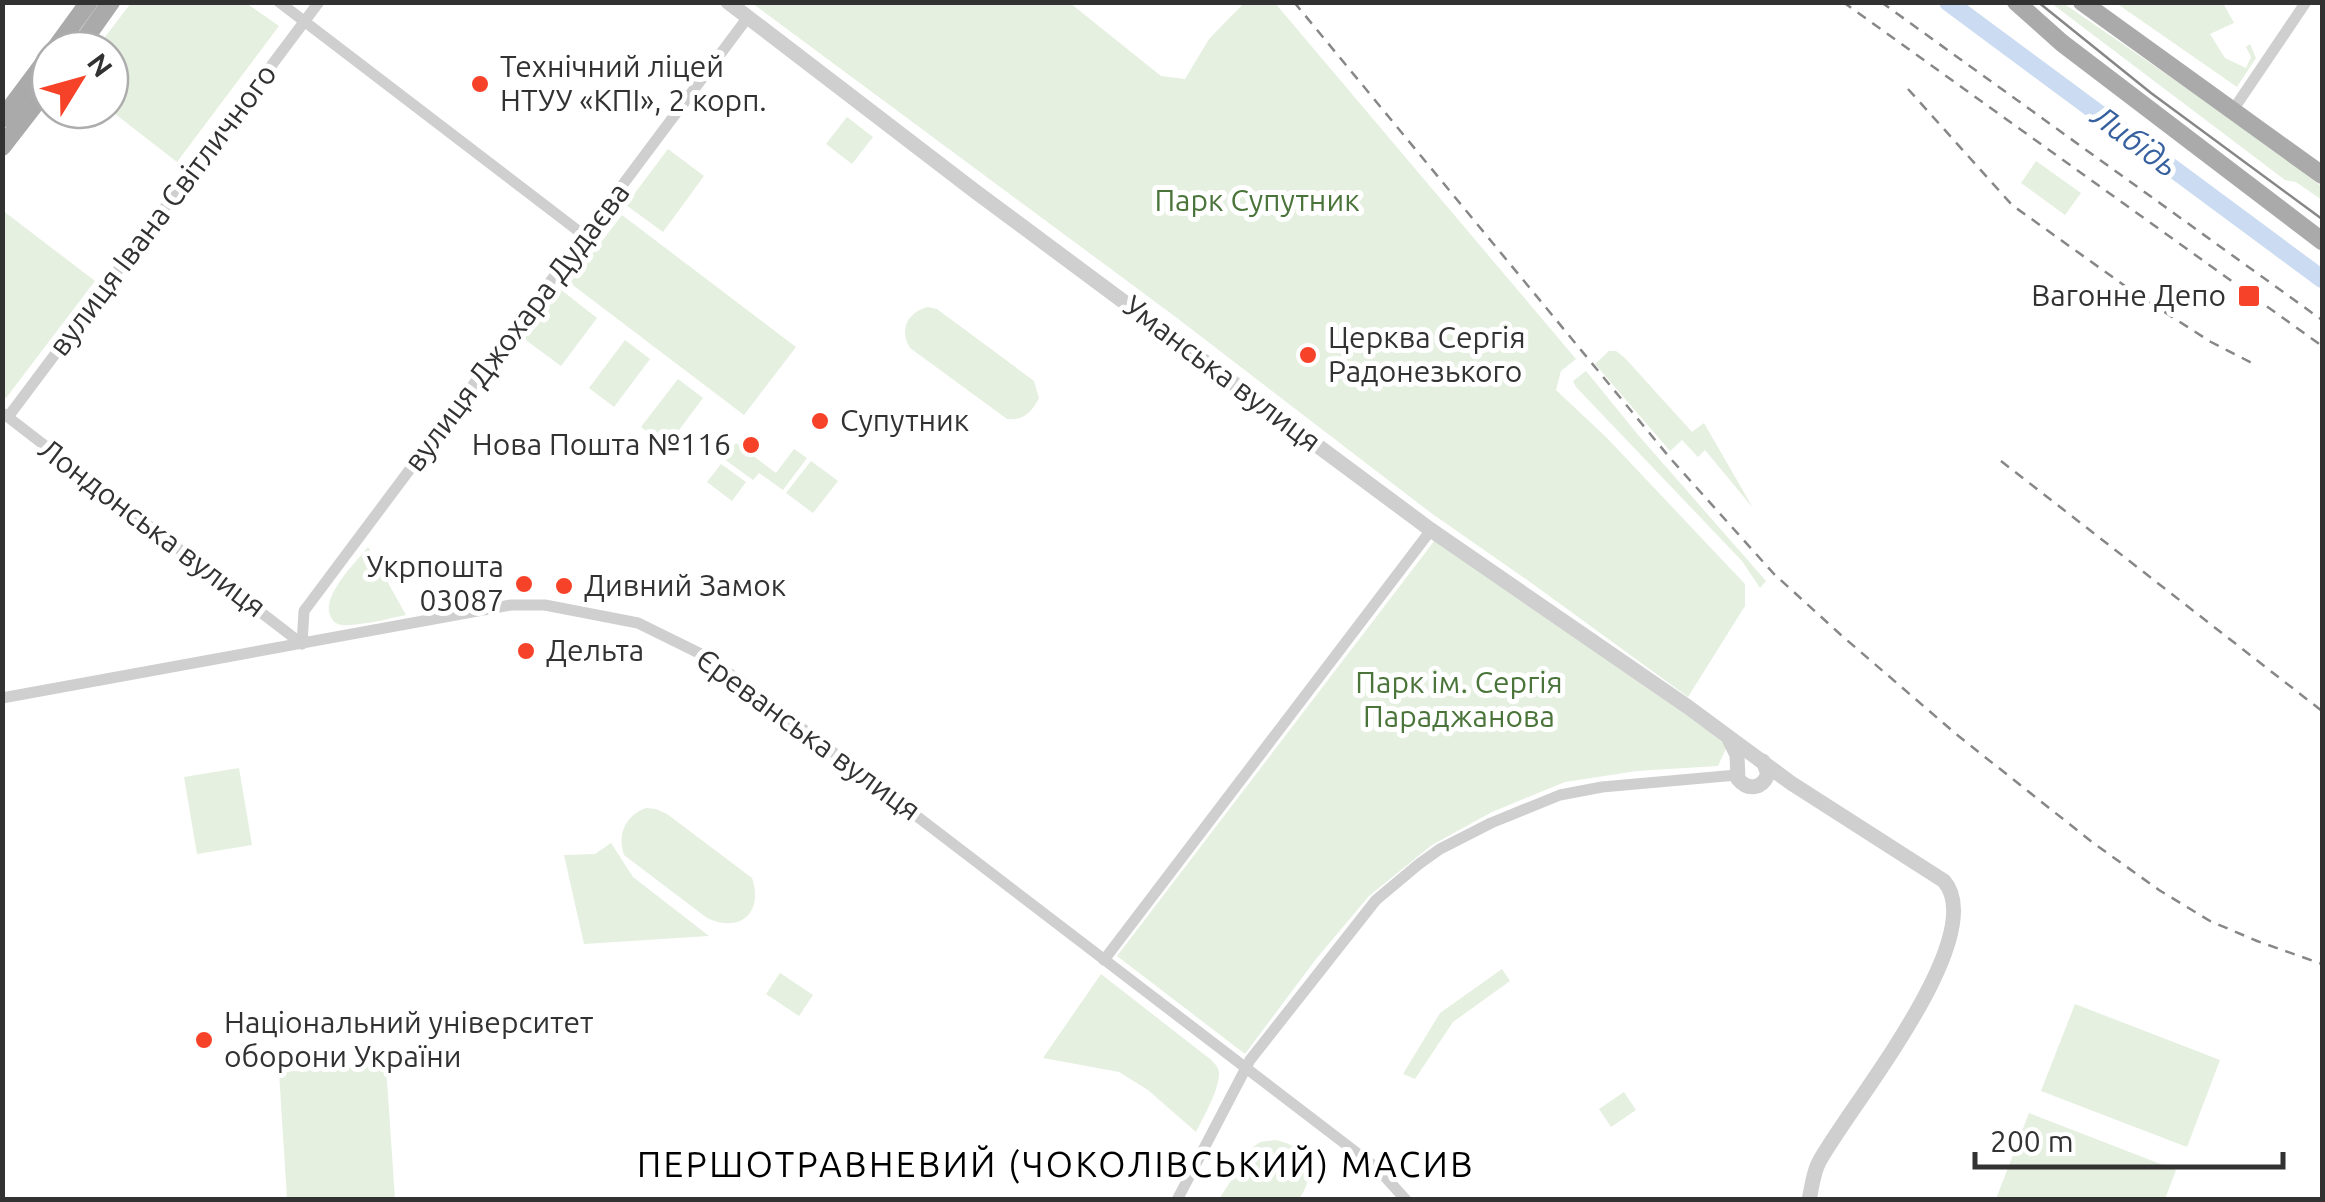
<svg xmlns="http://www.w3.org/2000/svg" width="2325" height="1202" font-family="Ubuntu,sans-serif">
<rect width="100%" height="100%" fill="#fff"/>
<g fill="#e5f0e0">
<polygon points="131,3 246,3 279,26 177,162 110,110 110,50 95,50"/>
<polygon points="752,3 1070,3 1161,76 1185,79 1209,39 1244,3 1275,3 1576,359 1561,371 1556,390 1607,438 1745,584 1745,606 1688,697 1530,582 1431,513 1177,318"/>
<polygon points="2051,3 2063,3 2188,89 2311,178 2322,187 2322,200 2296,182 2285,180"/>
<polygon points="2116,3 2223,3 2234,23 2210,34 2225,58 2246,68 2251,57 2246,47 2250,44 2256,58 2237,87"/>
<polygon points="847,117 873,137 852,164 826,144"/>
<polygon points="668,149 704,176 663,232 626,205"/>
<polygon points="2036,161 2081,193 2065,215 2021,183"/>
<polygon points="2,210 95,281 6,398 2,395"/>
<polygon points="622,215 796,347 744,415 570,283"/>
<polygon points="560,289 597,318 561,366 523,338"/>
<path d="M928 307 937 309 1034 381 1039 398C1032 412 1023 421 1007 419L910 348C899 330 907 312 928 307Z"/>
<polygon points="625,340 650,359 614,407 589,388"/>
<polygon points="1609,351 1616,351 1625,358 1692,432 1704,423 1753,508 1705,450 1698,457 1682,440 1670,451 1595,364"/>
<polygon points="1586,371 1639,436 1766,581 1760,588 1742,561 1576,387 1573,381"/>
<polygon points="678,379 703,398 667,446 641,427"/>
<polygon points="736,443 776,473 794,449 807,458 783,490 759,473 753,480 724,459"/>
<polygon points="811,461 838,481 813,513 786,493"/>
<polygon points="721,464 746,482 732,501 707,482"/>
<polygon points="1435,540 1728,744 1718,766 1637,771 1565,782 1492,812 1432,845 1369,896 1316,959 1245,1054 1117,956"/>
<path d="M368 547 406 615C387 619 368 624 349 625 340 626 333 624 330 615 322 595 356 562 368 547Z"/>
<polygon points="239,768 252,845 197,854 184,777"/>
<path d="M646 808 656 809 667 814 752 878C764 912 740 934 707 918L624 855C617 834 625 816 646 808Z"/>
<polygon points="611,843 633,877 709,936 584,944 564,855 595,854"/>
<polygon points="1502,969 1510,981 1453,1022 1415,1079 1403,1074 1440,1013"/>
<polygon points="780,973 813,995 799,1016 766,994"/>
<path d="M1101 974 1210 1059C1215 1064 1219 1067 1219 1074 1219 1090 1203 1118 1196 1132L1148 1090 1119 1072 1043 1058Z"/>
<polygon points="2075,1004 2220,1060 2187,1147 2041,1091"/>
<polygon points="386,1065 395,1199 287,1199 279,1072"/>
<polygon points="1624,1092 1636,1110 1611,1127 1599,1109"/>
<polygon points="2029,1113 2176,1170 2165,1199 1996,1199"/>
<path d="M1275 1140C1309 1147 1318 1171 1299 1199H1219L1253 1147 1260 1142Z"/>
</g>
<g fill="none" stroke-linecap="round" stroke-linejoin="round">
<polyline stroke="#cbdbf1" stroke-width="18" points="1948,2 2322,279"/>
<g stroke="#cfcfcf" stroke-width="11">
<polyline points="279,2 585,236"/>
<polyline points="2233,110 2306,2"/>
<polyline points="4,414 302,644"/>
<polyline points="8,417 319,2"/>
<polyline points="302,644 304,611 748,17"/>
<polyline points="2,698 511,605 545,605 638,623 705,656 744,684 1378,1169 1406,1200"/>
<polyline points="1104,960 1431,530"/>
<polyline points="1177,1200 1250,1060 1376,900 1419,864 1440,849 1491,823 1560,795 1602,787 1737,775"/>
</g>
<g stroke="#cfcfcf" stroke-width="15">
<path d="M728 2 976 192 1431 530 1688 707 1791 783 1944 881C1992 937 1847 1109 1819 1162 1813 1173 1812 1187 1809 1200"/>
<path d="M1730 741 1737 755 1738 779C1748 791 1762 789 1768 774L1763 761"/>
</g>
<g stroke="#aaa" stroke-width="18">
<polyline points="2016,2 2062,43 2322,241"/>
<polyline points="2082,2 2322,175"/>
<polyline points="54,50 89,2"/>
<polyline points="77,50 111,2"/>
<polyline points="2,119 50,55"/>
<polyline points="2,147 50,85"/>
</g>
<polyline stroke="#878787" stroke-width="2.5" points="2038,2 2151,93 2322,219"/>
<g stroke="#878787" stroke-width="2.5" stroke-dasharray="10 8" stroke-linecap="butt">
<polyline points="1294,2 1670,458 1774,574 1841,635 1956,734 2092,842 2159,890 2210,921 2257,941 2322,964"/>
<polyline points="1843,2 2322,346"/>
<polyline points="1881,2 2322,320"/>
<polyline points="1908,89 2012,205 2132,291 2211,342 2252,363"/>
<polyline points="2001,461 2322,711"/>
</g>
</g>
<g fill="#f54228" stroke="#fff" stroke-width="4">
<circle cx="480" cy="84" r="10"/>
<rect x="2237" y="284" width="24" height="24" rx="5"/>
<circle cx="1308" cy="355" r="10"/>
<circle cx="820" cy="421" r="10"/>
<circle cx="751" cy="445" r="10"/>
<circle cx="524" cy="584" r="10"/>
<circle cx="564" cy="586" r="10"/>
<circle cx="526" cy="651" r="10"/>
<circle cx="204" cy="1040" r="10"/>
</g>
<g text-anchor="middle" stroke-width="10" stroke-linejoin="round" paint-order="stroke">
<g font-size="30" fill="#323232" stroke="#fff" text-anchor="start">
<text x="500" y="77">Технічний ліцей<tspan x="500" dy="34">НТУУ «КПІ», 2 корп.</tspan></text>
<text x="2226" y="306" text-anchor="end">Вагонне Депо</text>
<text x="1328" y="348">Церква Сергія<tspan x="1328" dy="34">Радонезького</tspan></text>
<text x="840" y="431">Супутник</text>
<text x="731" y="455" text-anchor="end">Нова Пошта №116</text>
<text x="504" y="577" text-anchor="end">Укрпошта<tspan x="504" dy="34">03087</tspan></text>
<text x="584" y="596">Дивний Замок</text>
<text x="546" y="661">Дельта</text>
<text x="224" y="1033">Національний університет<tspan x="224" dy="34">оборони України</tspan></text>
</g>
<g font-size="30" fill="#4a743a" stroke="#fff">
<text x="1257" y="211">Парк Супутник</text>
<text x="1459" y="693">Парк ім. Сергія<tspan x="1459" dy="34">Параджанова</tspan></text>
</g>
<g font-size="30" fill="#323232" stroke="#fff">
<text transform="translate(163 210) rotate(-53)" y="10">вулиця Івана Світличного</text>
<text transform="translate(517 327) rotate(-53)" y="10">вулиця Джохара Дудаєва</text>
<text transform="translate(1222 374) rotate(37)" y="10">Уманська вулиця</text>
<text transform="translate(152 528) rotate(37)" y="10">Лондонська вулиця</text>
<text transform="translate(808 735) rotate(36)" y="10">Єреванська вулиця</text>
</g>
<g font-size="32" font-style="italic" fill="#37619e" stroke="#fff">
<text transform="translate(2135 141) rotate(36)" y="11">Либідь</text>
</g>
<g font-size="35" letter-spacing="2.5" fill="#000" stroke="#fff">
<text x="1056" y="1177">ПЕРШОТРАВНЕВИЙ (ЧОКОЛІВСЬКИЙ) МАСИВ</text>
</g>
</g>
<rect width="2325" height="1202" fill="none" stroke="#323232" stroke-width="10"/>
<g transform="translate(80 80) rotate(53)"><circle r="48" fill="#ffffff" stroke="#adadad" stroke-width="2.5"/>
<path d="M0-8L18 38L0 25L-18 38Z" fill="#f54228"/>
<text y="-15" font-size="28" font-weight="bold" text-anchor="middle" fill="#323232">N</text>
</g>
<path d="M1975 1152v15h308v-15" fill="none" stroke="#323232" stroke-width="5"/>
<text x="1990" y="1152" font-size="30" fill="#323232" stroke="#ffffff" stroke-width="8" paint-order="stroke">200 m</text>
</svg>
